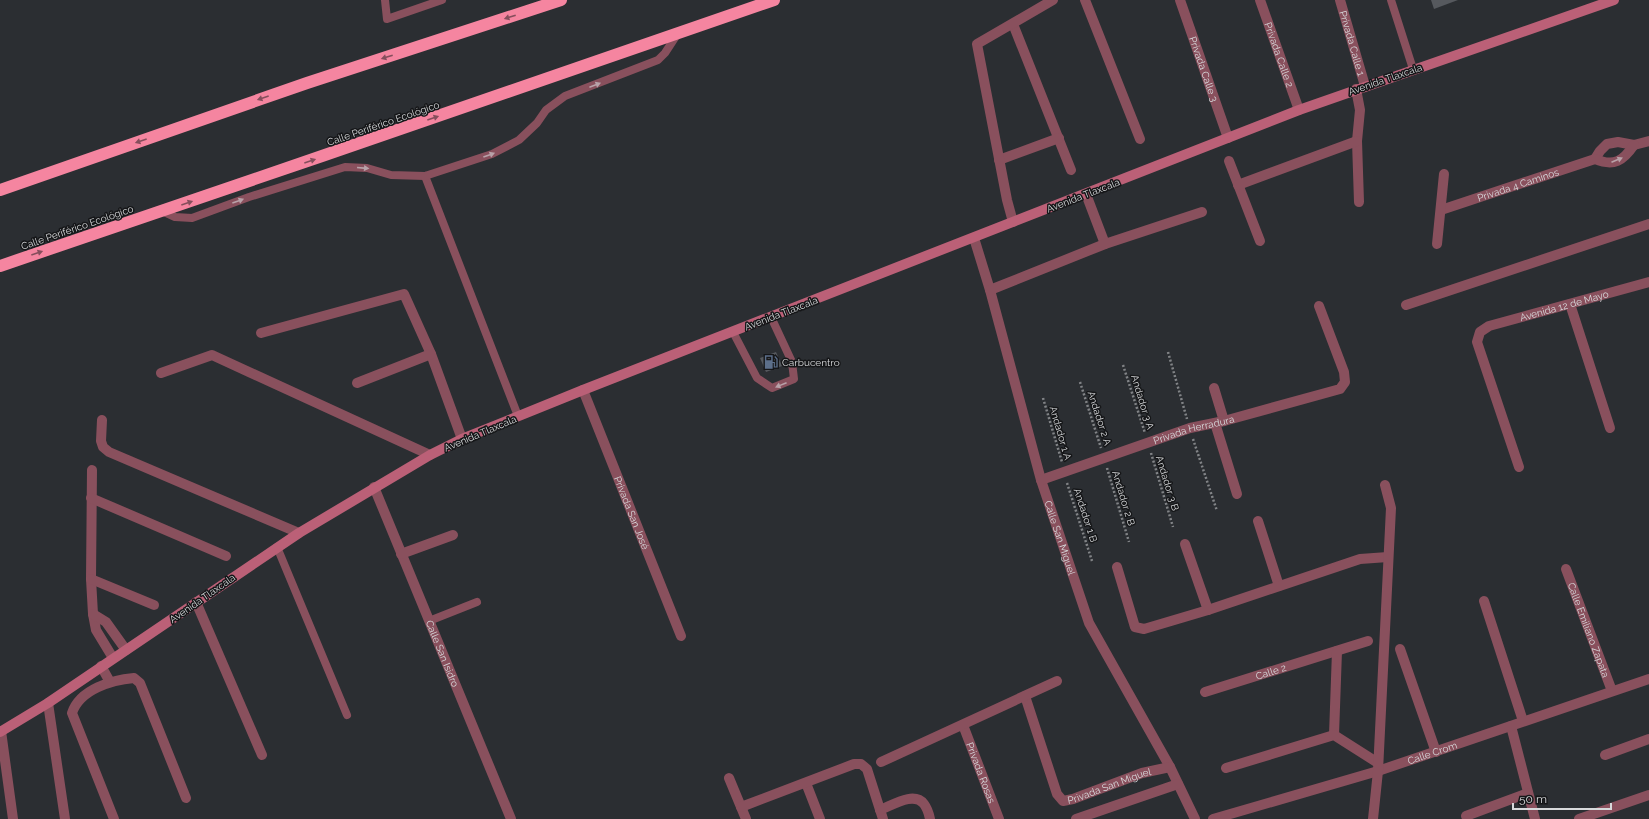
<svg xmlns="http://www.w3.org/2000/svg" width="1649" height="819" font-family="Raleway,sans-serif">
<rect width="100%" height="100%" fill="#2b2e32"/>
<g fill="#56595e">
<polygon points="1431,0 1458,0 1434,9"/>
<polygon points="776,352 782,366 766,372 760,358"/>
</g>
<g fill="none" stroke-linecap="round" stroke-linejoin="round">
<g stroke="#828487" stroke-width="2.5" stroke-dasharray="2 2" stroke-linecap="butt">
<polyline points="1168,352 1187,419"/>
<polyline points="1123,365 1145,433"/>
<polyline points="1080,382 1101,448"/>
<polyline points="1043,398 1062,462"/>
<polyline points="1193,439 1217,511"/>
<polyline points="1151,453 1173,527"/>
<polyline points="1107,468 1129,542"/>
<polyline points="1067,483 1092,561"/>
</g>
<g stroke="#89505d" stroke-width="8">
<polyline points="385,0 387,19 442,0"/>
<polyline points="1391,0 1413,69"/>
<polyline points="425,176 518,416"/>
<polyline points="162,211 175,217 192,218 249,197 345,167 367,168 391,175 425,176 492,154 519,140 537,123 546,110 565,96 658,60 665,53 678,33"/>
<polyline points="733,332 757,378 772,388 794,379 792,362 771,317"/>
<polyline points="277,547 347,715"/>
<polyline points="429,621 477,602"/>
</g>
<g stroke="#89505d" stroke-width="10">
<polyline points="1085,0 1140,139"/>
<path id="s1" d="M1180 0 1228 138"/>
<path id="s2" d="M1260 0 1299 110"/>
<path id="s3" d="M1340 0 1365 86"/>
<polyline points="1013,24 1071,170"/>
<polyline points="1356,89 1360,110 1357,141 1359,202"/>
<polyline points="1595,159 1600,151 1607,144 1618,142 1634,145 1649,141"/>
<polyline points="999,160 1059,138"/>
<polyline points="1229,161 1260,241"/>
<polyline points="1238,185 1357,141"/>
<polyline points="1086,194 1105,244"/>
<path id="s4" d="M1441 210 1595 159C1614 167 1623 161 1634 145"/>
<polyline points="1013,222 1007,200 977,44 1053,0"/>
<path id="s5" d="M974 238 990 290 1041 480 1089 623 1170 767 1195 819"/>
<polyline points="1437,244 1444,174"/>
<polyline points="990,290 1105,244 1202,212"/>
<polyline points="1570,304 1610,428"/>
<polyline points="1406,305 1649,224"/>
<polyline points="261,333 404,294 431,354 462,439"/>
<polyline points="161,373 212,355 430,455"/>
<polyline points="357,383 431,354"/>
<polyline points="1214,388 1224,421"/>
<path id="s6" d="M583 390 681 636"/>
<polyline points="102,420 101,441 103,447 109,452 299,533"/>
<polyline points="1215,423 1237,494"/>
<path id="s7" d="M1519 467 1477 342 1480 332 1489 326 1649 282"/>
<polyline points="92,470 91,579 93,614 96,630 113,658"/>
<path id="s8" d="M1041 480 1190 428 1224 421 1340 389 1345 382 1344 372 1319 306"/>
<path id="s9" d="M374 487 511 819"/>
<polyline points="91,498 226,556"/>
<polyline points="1258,521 1279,586"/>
<polyline points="1185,544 1208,610"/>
<polyline points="401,554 453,535"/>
<polyline points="1117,567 1135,627 1144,629 1208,610 1360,559 1388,557"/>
<path id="s10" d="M1566 569 1612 691"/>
<polyline points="91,579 154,605"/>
<polyline points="1484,601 1523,721"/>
<polyline points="196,602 262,755"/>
<polyline points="93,614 106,622 126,650"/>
<polyline points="1400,649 1436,752"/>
<polyline points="101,666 110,682"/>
<path id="s11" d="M1205 692 1368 641"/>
<path id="s12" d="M1025 696 1057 794 1063 801 1073 799 1142 773 1170 767"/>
<polyline points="48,703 65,819"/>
<path id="s13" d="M963 725 999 819"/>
<polyline points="1511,726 1535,819"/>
<polyline points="1,731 13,819"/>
<polyline points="1334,735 1337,651"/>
<polyline points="1605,755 1649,739"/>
<polyline points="881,762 1057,681"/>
<polyline points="1226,768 1334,735 1378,763"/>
<polyline points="729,778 746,819"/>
<polyline points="806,783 820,819"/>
<polyline points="741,807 854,764 861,764 867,769 883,819"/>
<path d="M880 810C893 805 914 791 924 804 927 808 929 814 930 819"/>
<polyline points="1466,816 1528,793"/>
<path d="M114 819 72 713C80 689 112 680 134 678L140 683 186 798"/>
<polyline points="1076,819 1178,784"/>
<path id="s14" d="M1213 819 1378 771 1649 679"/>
<polyline points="1373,819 1378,771 1391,508 1385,485"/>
<polyline points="1579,819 1649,795"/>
</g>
<polyline stroke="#bb6077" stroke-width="10" points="0,732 48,703 299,533 430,455 462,439 583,390 1299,110 1614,0"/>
<g stroke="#f585a0" stroke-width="12">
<polyline points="0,190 307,83 561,0"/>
<polyline points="0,266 322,156 774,0"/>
</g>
</g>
<defs><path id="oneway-solid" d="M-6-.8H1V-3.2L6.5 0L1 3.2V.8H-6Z"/></defs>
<g fill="#854e5c">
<use href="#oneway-solid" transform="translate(510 17) rotate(162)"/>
<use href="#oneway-solid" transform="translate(387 57) rotate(162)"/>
<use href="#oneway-solid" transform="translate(263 98) rotate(161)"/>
<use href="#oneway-solid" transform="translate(433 118) rotate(-19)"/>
<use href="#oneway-solid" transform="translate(141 141) rotate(161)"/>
<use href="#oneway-solid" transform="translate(310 161) rotate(-19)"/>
<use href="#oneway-solid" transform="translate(187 203) rotate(-19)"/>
<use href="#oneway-solid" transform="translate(37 253) rotate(-19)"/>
</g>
<g fill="#b8a2a9">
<use href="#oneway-solid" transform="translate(595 85) rotate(-21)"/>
<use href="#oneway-solid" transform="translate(489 155) rotate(-20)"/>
<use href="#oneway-solid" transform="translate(1617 160) rotate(-23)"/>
<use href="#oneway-solid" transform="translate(363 168) rotate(5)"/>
<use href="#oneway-solid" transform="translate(238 201) rotate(-20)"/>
<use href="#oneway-solid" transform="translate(781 385) rotate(158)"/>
</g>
<defs>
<symbol id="fuel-bare" viewBox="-9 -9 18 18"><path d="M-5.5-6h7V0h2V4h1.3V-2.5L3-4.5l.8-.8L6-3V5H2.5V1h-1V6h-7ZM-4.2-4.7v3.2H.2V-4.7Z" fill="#5c6f8a" stroke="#151618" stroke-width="2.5" paint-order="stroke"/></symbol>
</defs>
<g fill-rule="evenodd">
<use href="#fuel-bare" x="761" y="352" width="20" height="20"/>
</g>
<g text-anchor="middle" stroke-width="3" stroke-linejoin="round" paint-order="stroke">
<g font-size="10" fill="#d7d9db" stroke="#151618">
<text dy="4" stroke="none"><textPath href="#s3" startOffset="45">Privada Calle 1</textPath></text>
<text dy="4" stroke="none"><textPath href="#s2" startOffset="58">Privada Calle 2</textPath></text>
<text dy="4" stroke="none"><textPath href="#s1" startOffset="73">Privada Calle 3</textPath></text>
<text transform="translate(1385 79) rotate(-19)" y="4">Avenida Tlaxcala</text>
<text transform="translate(383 123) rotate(-19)" y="4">Calle Periférico Ecológico</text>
<text dy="4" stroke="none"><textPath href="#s4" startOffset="81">Privada 4 Caminos</textPath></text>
<text transform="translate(1083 195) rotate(-21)" y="4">Avenida Tlaxcala</text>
<text transform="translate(77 227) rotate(-19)" y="4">Calle Periférico Ecológico</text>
<text dy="4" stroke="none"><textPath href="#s7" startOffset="231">Avenida 12 de Mayo</textPath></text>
<text transform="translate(781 313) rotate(-21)" y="4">Avenida Tlaxcala</text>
<text transform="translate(1143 402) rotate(73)" y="4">Andador 3 A</text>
<text transform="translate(1100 418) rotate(72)" y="4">Andador 2 A</text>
<text dy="4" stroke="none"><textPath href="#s8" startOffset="161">Privada Herradura</textPath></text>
<text transform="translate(480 433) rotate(-23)" y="4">Avenida Tlaxcala</text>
<text transform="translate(1061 433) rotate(74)" y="4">Andador 1 A</text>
<text transform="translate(1168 483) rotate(73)" y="4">Andador 3 B</text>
<text transform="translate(1124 498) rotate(73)" y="4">Andador 2 B</text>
<text dy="4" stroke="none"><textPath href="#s6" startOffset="132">Privada San José</textPath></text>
<text transform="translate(1086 515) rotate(72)" y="4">Andador 1 B</text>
<text dy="4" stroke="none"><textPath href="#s5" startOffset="312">Calle San Miguel</textPath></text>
<text transform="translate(202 598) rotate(-35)" y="4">Avenida Tlaxcala</text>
<text dy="4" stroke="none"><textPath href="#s10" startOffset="65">Calle Emiliano Zapata</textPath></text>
<text dy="4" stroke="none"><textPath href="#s9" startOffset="180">Calle San Isidro</textPath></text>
<text dy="4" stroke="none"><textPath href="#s11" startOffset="69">Calle 2</textPath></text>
<text dy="4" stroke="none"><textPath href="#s14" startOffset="229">Calle Crom</textPath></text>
<text dy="4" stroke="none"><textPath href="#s13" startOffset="51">Privada Rosas</textPath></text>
<text dy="4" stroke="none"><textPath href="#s12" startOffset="161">Privada San Miguel</textPath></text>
</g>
<g font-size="10" fill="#d7d9db" stroke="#151618" text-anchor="start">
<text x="782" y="366">Carbucentro</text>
</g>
</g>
<path d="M1513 803v6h98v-6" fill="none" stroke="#d7d9db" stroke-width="2"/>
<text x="1519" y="803" font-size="12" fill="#d7d9db" stroke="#151618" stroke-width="3" paint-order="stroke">50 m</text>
</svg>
